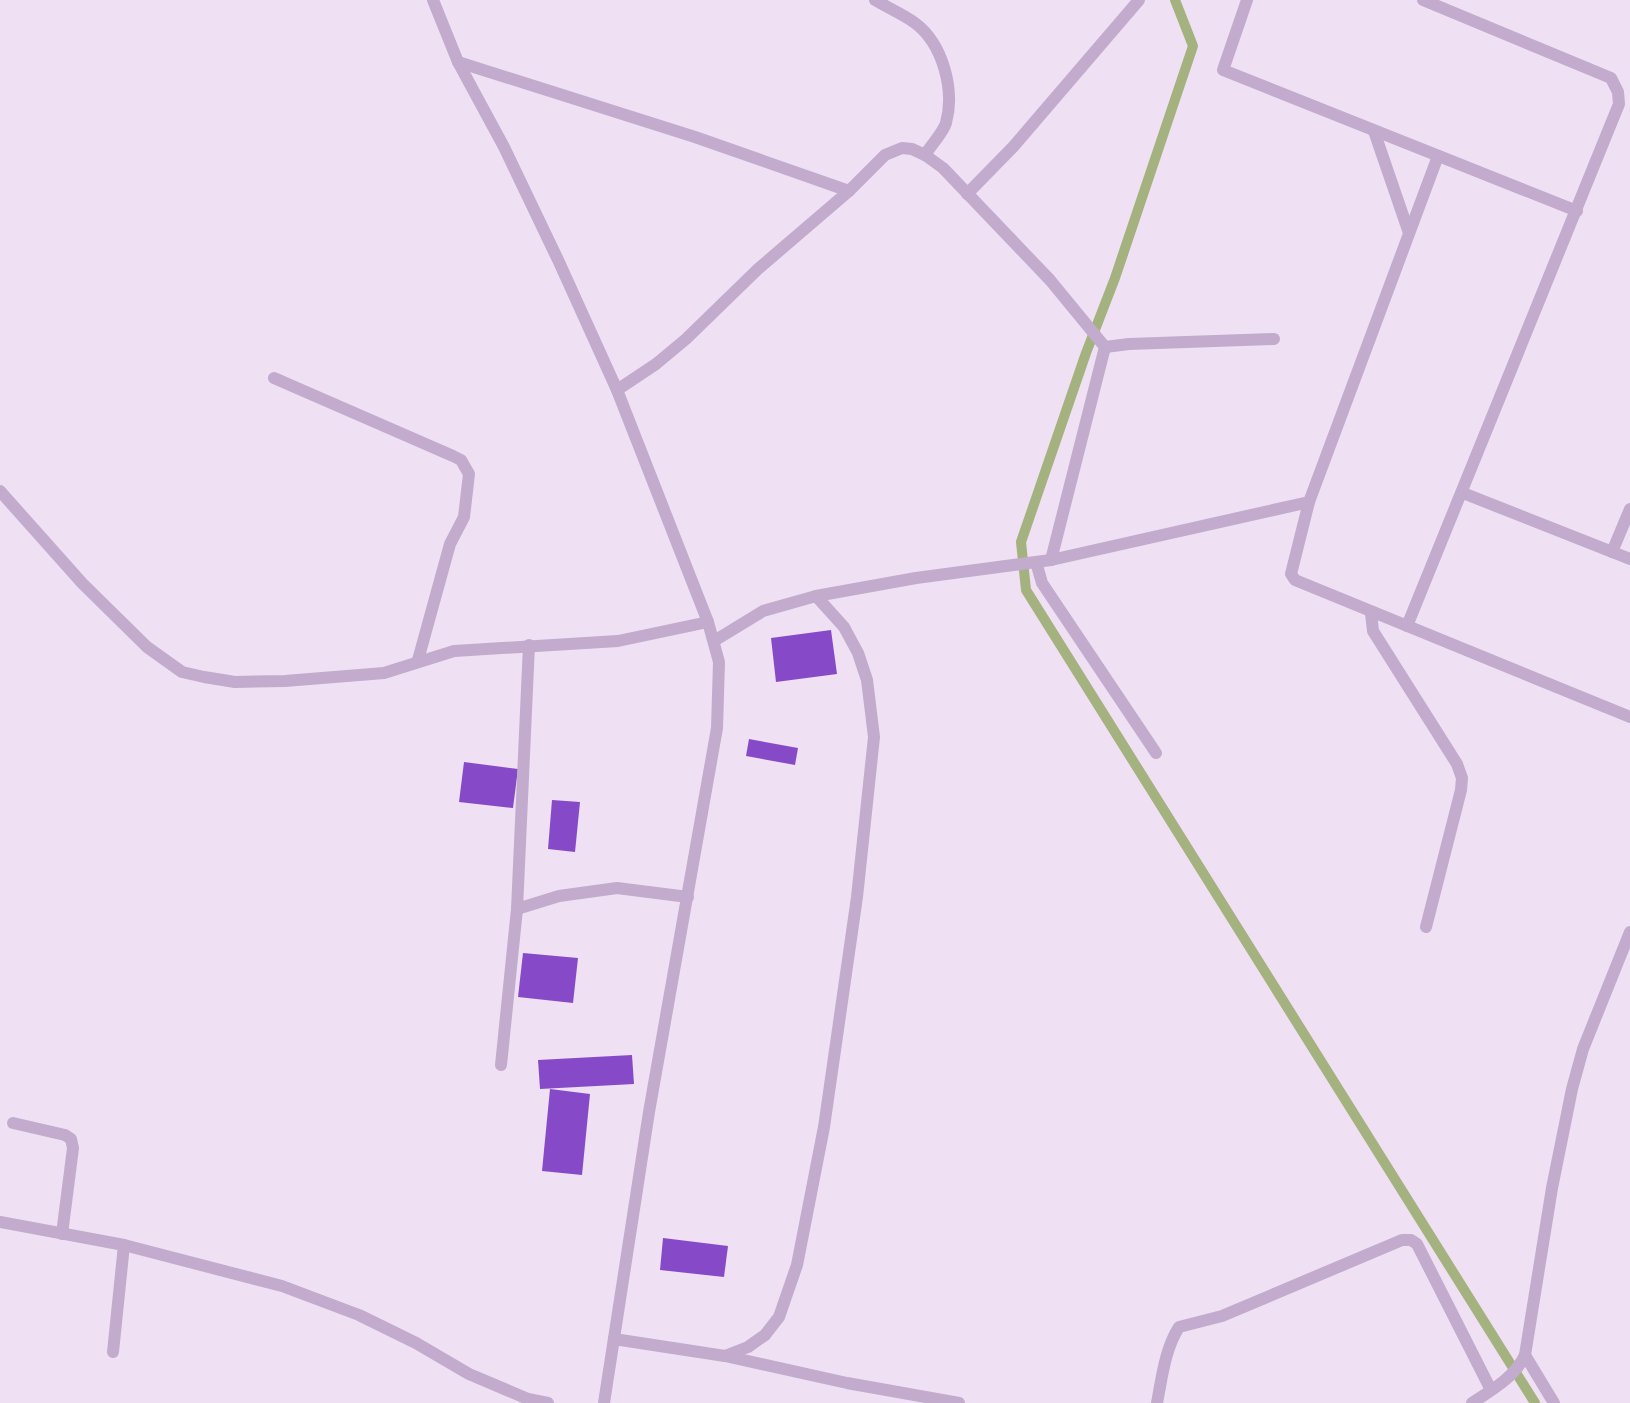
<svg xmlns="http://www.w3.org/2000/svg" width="1630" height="1403" font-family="Lato,sans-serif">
<rect width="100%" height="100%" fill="#efe0f4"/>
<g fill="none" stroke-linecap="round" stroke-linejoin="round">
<polyline stroke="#a3b27e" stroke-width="10" points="1175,0 1193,46 1115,278 1086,353 1021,542 1026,590 1535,1403"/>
</g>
<g fill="#8649c8">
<polygon points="831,630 837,674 776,682 771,638"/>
<polygon points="749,739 798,748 795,765 746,756"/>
<polygon points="464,762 518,769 513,808 459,802"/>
<polygon points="552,800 580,802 575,852 548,849"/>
<polygon points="523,953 578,958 573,1003 518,997"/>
<polygon points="632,1055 634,1084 540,1089 538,1060"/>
<polygon points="550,1089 590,1094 582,1175 542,1171"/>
<polygon points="663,1238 728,1246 724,1277 660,1270"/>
</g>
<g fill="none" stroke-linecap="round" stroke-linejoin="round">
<polyline stroke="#c2abcd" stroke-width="12" points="1036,562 1042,583 1156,753"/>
<g stroke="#c2abcd" stroke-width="12">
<polyline points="433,0 458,62 504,147 559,262 617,390 708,622 719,662 717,728 649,1112 604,1403"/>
<path d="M875 0C888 8 903 14 915 23 943 44 955 90 946 123 943 133 931 145 925 155"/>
<polyline points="1247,0 1223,70 1577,211"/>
<polyline points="458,62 695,137 849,191"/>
<polyline points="1374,131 1409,233"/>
<polyline points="1438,156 1309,502 1291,574 1295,580 1630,717"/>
<polyline points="967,194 1013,147 1139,0"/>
<polyline points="1105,347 1129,344 1274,339"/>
<polyline points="274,378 453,456 461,460 469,474 464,517 450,544 418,660"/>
<polyline points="617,390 656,364 686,339 758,269 849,191 885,155 902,148 912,149 925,155 943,168 1050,280 1105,347"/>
<polyline points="0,491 82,583 147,647 182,672 204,677 235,682 285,681 384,673 454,651 618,641 708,622"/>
<polyline points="1463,493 1630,559"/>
<polyline points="1612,552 1630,509"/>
<polyline points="1051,560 1105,347"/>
<polyline points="1371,613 1373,631 1457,764 1462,778 1461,790 1426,927"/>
<polyline points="1407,626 1619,104 1618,92 1611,78 1423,0"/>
<polyline points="714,641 763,611 816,596 916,578 1051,560 1309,502"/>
<polyline points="517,909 559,896 617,888 688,897"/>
<polyline points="501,1065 517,909 529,645"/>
<polyline points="13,1123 65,1135 71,1139 73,1148 62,1234"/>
<polyline points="0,1222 124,1245 282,1286 359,1315 416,1343 469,1374 528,1399 548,1403"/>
<polyline points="614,1339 725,1356 748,1347 765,1335 779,1317 797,1265 824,1127 857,897 874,737 867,680 858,653 844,627 816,596"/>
<polyline points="113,1352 124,1245"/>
<polyline points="1525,1355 1554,1403"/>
<polyline points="725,1356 847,1383 959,1403"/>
<path d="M1157 1403C1162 1377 1165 1349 1179 1327L1222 1316 1402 1240H1411L1417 1244 1491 1390"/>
<path d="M1472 1403C1492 1390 1515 1377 1525 1355L1552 1188 1572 1089 1583 1049 1630 932"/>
</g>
</g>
</svg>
